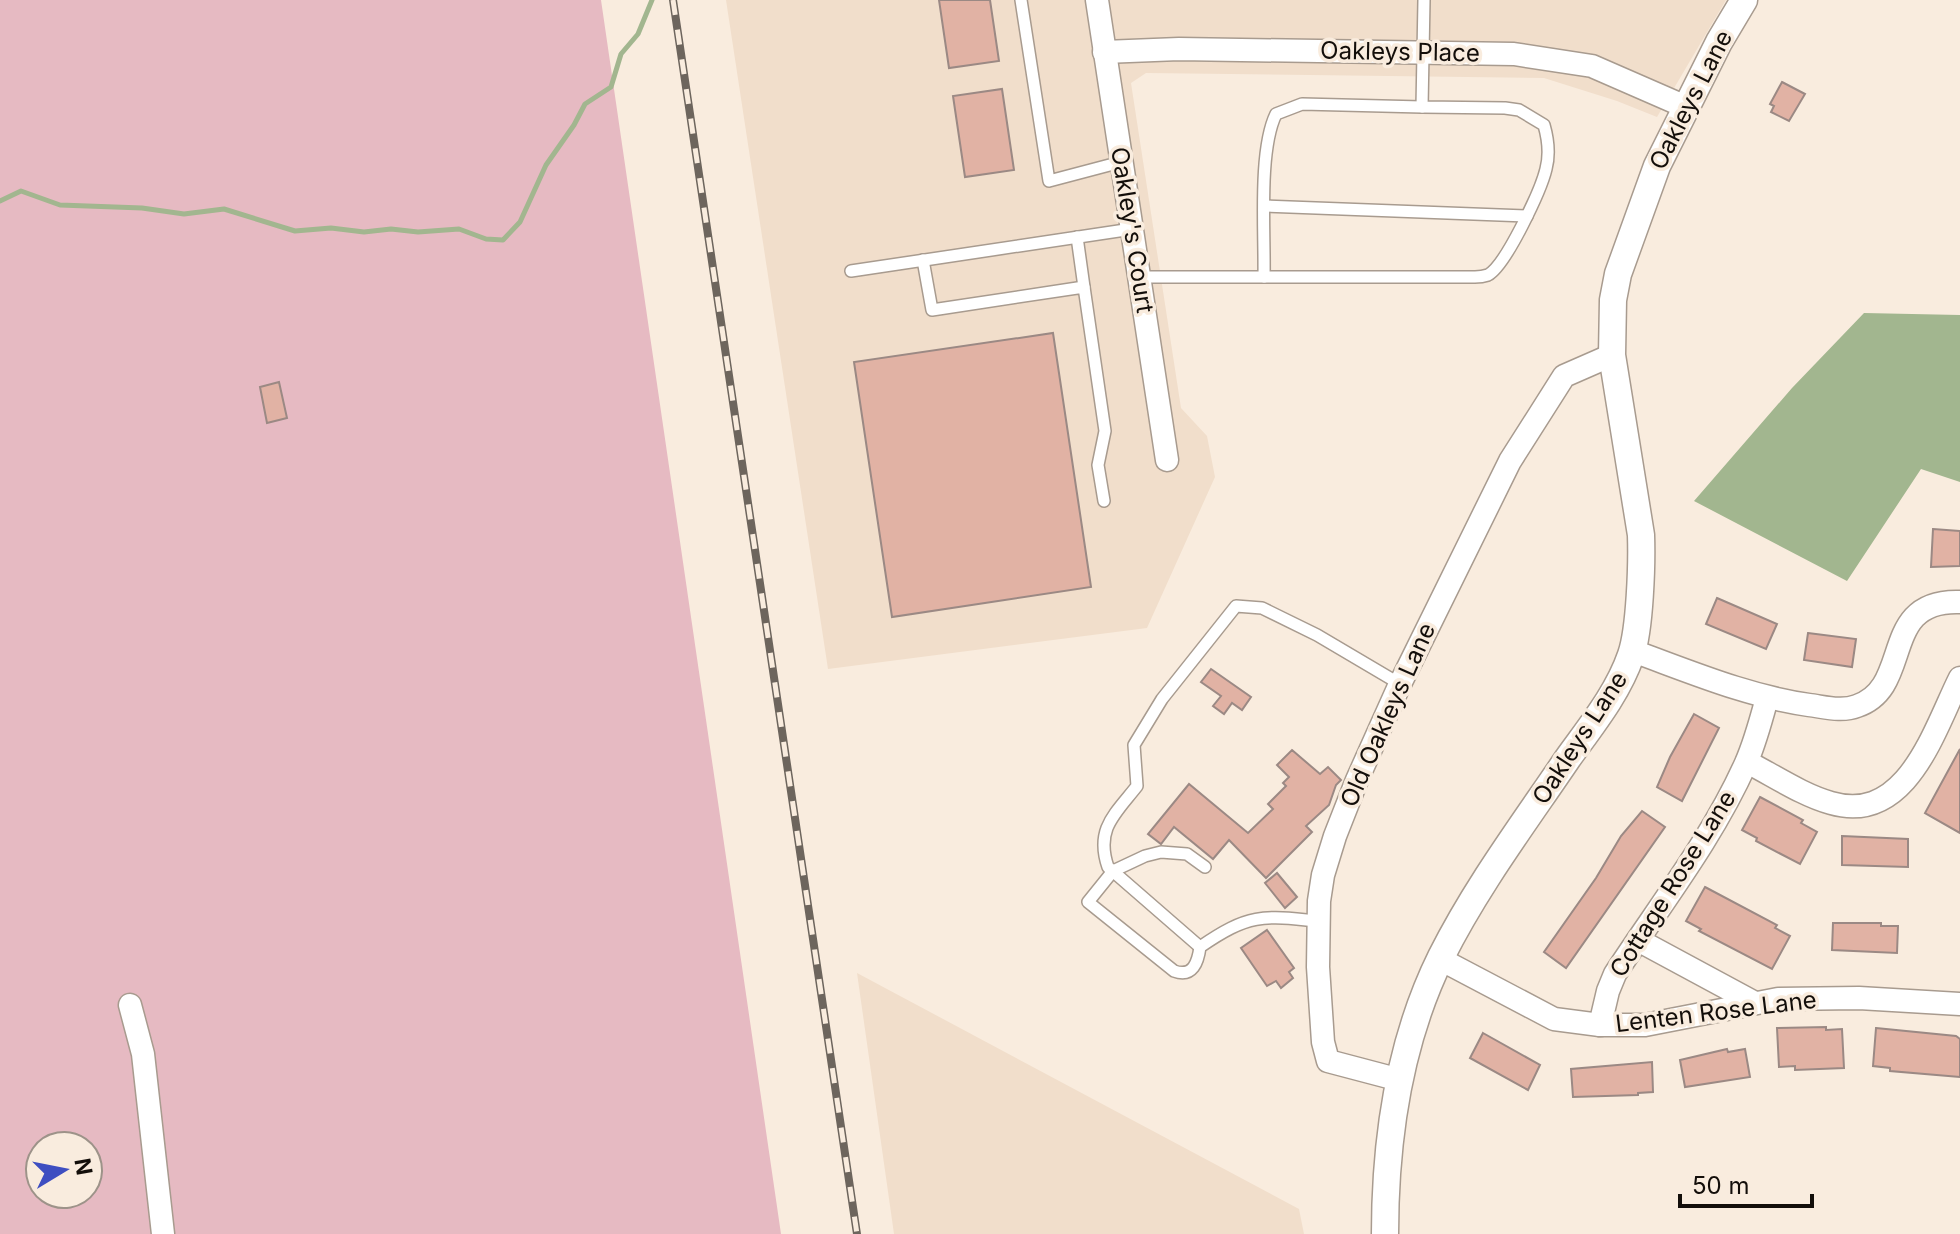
<svg xmlns="http://www.w3.org/2000/svg" width="1960" height="1234" font-family="Inter,sans-serif">
<rect width="100%" height="100%" fill="#f9ecde"/>
<g fill="#f1decb">
<polygon points="726,0 1726,0 1657,117 1617,101 1544,78 1146,73 1131,83 1181,408 1207,436 1215,477 1147,628 828,669"/>
<polygon points="857,973 1299,1209 1304,1234 894,1234"/>
</g>
<path fill="#e6bac2" fill-rule="evenodd" d="M0 0H601L781 1234H0ZM40 1146H88V1194H40Z"/>
<polygon fill="#a2b68f" points="1864,313 1960,315 1960,482 1921,469 1847,581 1694,501 1792,388"/>
<g fill="none" stroke-linecap="round" stroke-linejoin="round">
<polyline stroke="#a2b68f" stroke-width="5" points="0,201 21,191 60,205 142,208 184,214 224,209 295,231 331,228 364,232 391,229 418,232 459,229 486,239 503,240 520,222 546,165 574,125 585,104 611,87 621,54 638,34 652,0"/>
</g>
<g fill="#e1b2a4" stroke="#9b8984" stroke-width="2">
<polygon points="939,0 990,0 999,61 949,68"/>
<polygon points="1782,82 1805,94 1789,121 1771,112 1774,106 1770,104"/>
<polygon points="1002,89 1014,170 965,177 953,96"/>
<polygon points="1053,333 1091,587 892,617 854,362"/>
<polygon points="279,382 287,418 267,423 260,387"/>
<polygon points="1933,529 1960,531 1960,566 1931,567"/>
<polygon points="1717,598 1777,624 1766,649 1706,624"/>
<polygon points="1808,633 1856,639 1852,667 1804,660"/>
<polygon points="1211,669 1251,697 1242,710 1232,703 1224,714 1213,706 1221,696 1201,682"/>
<polygon points="1694,714 1719,728 1682,801 1657,787 1670,757"/>
<polygon points="1960,749 1960,833 1925,813"/>
<polygon points="1292,750 1320,774 1328,767 1341,780 1336,785 1329,805 1306,826 1312,832 1266,878 1229,840 1213,859 1174,827 1161,844 1148,834 1189,784 1248,833 1273,809 1268,804 1286,786 1283,783 1289,777 1277,765"/>
<polygon points="1760,797 1803,820 1801,823 1817,832 1800,864 1756,841 1757,838 1742,830"/>
<polygon points="1642,811 1665,827 1566,968 1544,952 1596,878 1621,836"/>
<polygon points="1842,836 1908,839 1908,867 1842,865"/>
<polygon points="1277,873 1297,897 1285,908 1265,883"/>
<polygon points="1705,887 1777,925 1775,928 1790,936 1772,969 1699,931 1701,929 1686,921"/>
<polygon points="1833,923 1881,923 1881,926 1898,926 1897,953 1832,950"/>
<polygon points="1267,930 1294,968 1289,972 1293,978 1281,988 1276,981 1267,986 1241,948"/>
<polygon points="1826,1027 1826,1030 1842,1029 1844,1068 1795,1070 1795,1066 1779,1067 1777,1028"/>
<polygon points="1876,1028 1956,1036 1960,1039 1960,1077 1890,1071 1890,1068 1873,1066"/>
<polygon points="1483,1033 1540,1065 1528,1090 1470,1058"/>
<polygon points="1727,1049 1728,1052 1745,1049 1750,1077 1685,1087 1680,1060"/>
<polygon points="1652,1062 1653,1092 1638,1093 1638,1095 1573,1097 1571,1069"/>
</g>
<g fill="none" stroke-linecap="round" stroke-linejoin="round">
<defs>
<g id="service">
<polyline points="1021,0 1049,181 1121,162"/>
<polyline points="1265,206 1527,216"/>
<polyline points="1077,237 1084,287"/>
<polyline points="923,260 932,310 1084,287 1105,431 1098,465 1104,501"/>
<polyline points="851,271 1132,229"/>
<path d="M1139 277H1475C1478 277 1485 276 1488 275 1506 265 1541 190 1546 169 1550 154 1548 139 1544 125L1519 110 1505 108 1422 107 1424 0"/>
<path d="M1264 277C1265 233 1258 151 1276 114L1302 104 1422 107"/>
<path d="M1205 867 1187 854 1161 852 1145 856 1113 871 1088 902 1174 971C1193 978 1198 962 1200 947 1248 914 1262 915 1318 921"/>
<path d="M1200 947 1108 867C1095 829 1115 814 1137 786L1134 745 1162 699 1236 606 1262 608 1317 635 1400 684"/>
</g>
<g id="minor">
<polyline points="1097,0 1167,460"/>
<polyline points="1104,52 1179,49 1514,54 1592,66 1686,107"/>
<path d="M1633 651C1691 672 1747 696 1809 705 1825 707 1842 712 1857 706 1914 687 1878 599 1960 602"/>
<path d="M1747 762C1773 775 1802 795 1831 803 1907 825 1934 730 1960 678"/>
<polyline points="1638,940 1753,1002"/>
<polyline points="1440,959 1554,1019 1600,1025 1645,1025 1778,999 1859,998 1960,1004"/>
<polyline points="130,1005 143,1054 163,1234"/>
<path d="M1600 1025 1608 991 1615 974C1660 905 1712 839 1746 763 1755 743 1761 720 1767 698"/>
<polyline points="1400,1080 1328,1061 1323,1042 1318,967 1319,901 1323,875 1335,836 1357,780 1400,684 1510,461 1564,376 1612,355"/>
</g>
<path id="tertiary" d="M1385 1234C1385 1140 1399 1042 1441 957 1476 887 1524 823 1568 758 1591 726 1618 693 1631 655 1640 629 1642 564 1641 535L1612 355 1613 300 1618 274 1657 166 1719 42 1744 0"/>
</defs>
<use href="#service" stroke="#a89b8f" stroke-width="14"/>
<use href="#minor" stroke="#a89b8f" stroke-width="25"/>
<use href="#tertiary" stroke="#a89b8f" stroke-width="29"/>
<use href="#service" stroke="#fff" stroke-width="11"/>
<use href="#minor" stroke="#fff" stroke-width="22"/>
<use href="#tertiary" stroke="#fff" stroke-width="26"/>
<defs>
<polyline id="rail" points="673,0 857,1234"/>
</defs>
<use href="#rail" stroke="#6d655d" stroke-width="8"/>
<use href="#rail" stroke="#f9ecde" stroke-width="5" stroke-dasharray="15" stroke-linecap="butt"/>
</g>
<g text-anchor="middle" stroke-width="7" stroke-linejoin="round" paint-order="stroke">
<g font-size="24" fill="#130e0a" stroke="#f9ecde">
<text transform="translate(1400 52) rotate(1)" y="8">Oakleys Place</text>
<text transform="translate(1691 100) rotate(-63)" y="8">Oakleys Lane</text>
<text transform="translate(1132 230) rotate(81)" y="8">Oakley's Court</text>
<text transform="translate(1388 715) rotate(-66)" y="8">Old Oakleys Lane</text>
<text transform="translate(1580 738) rotate(-57)" y="8">Oakleys Lane</text>
<text transform="translate(1673 884) rotate(-58)" y="8">Cottage Rose Lane</text>
<text transform="translate(1716 1012) rotate(-7)" y="8">Lenten Rose Lane</text>
</g>
</g>
<g transform="translate(64 1170) rotate(80)"><circle r="38" fill="#f9ecde" stroke="#9d9389" stroke-width="2"/>
<path d="M0-6L14 30L0 20L-14 30Z" fill="#3e4ec1"/>
<text y="-12" font-size="22" font-weight="bold" text-anchor="middle" fill="#130e0a">N</text>
</g>
<path d="M1680 1194v12h132v-12" fill="none" stroke="#130e0a" stroke-width="4"/>
<text x="1692" y="1194" font-size="24" fill="#130e0a" stroke="#f9ecde" stroke-width="6" paint-order="stroke">50 m</text>
</svg>
